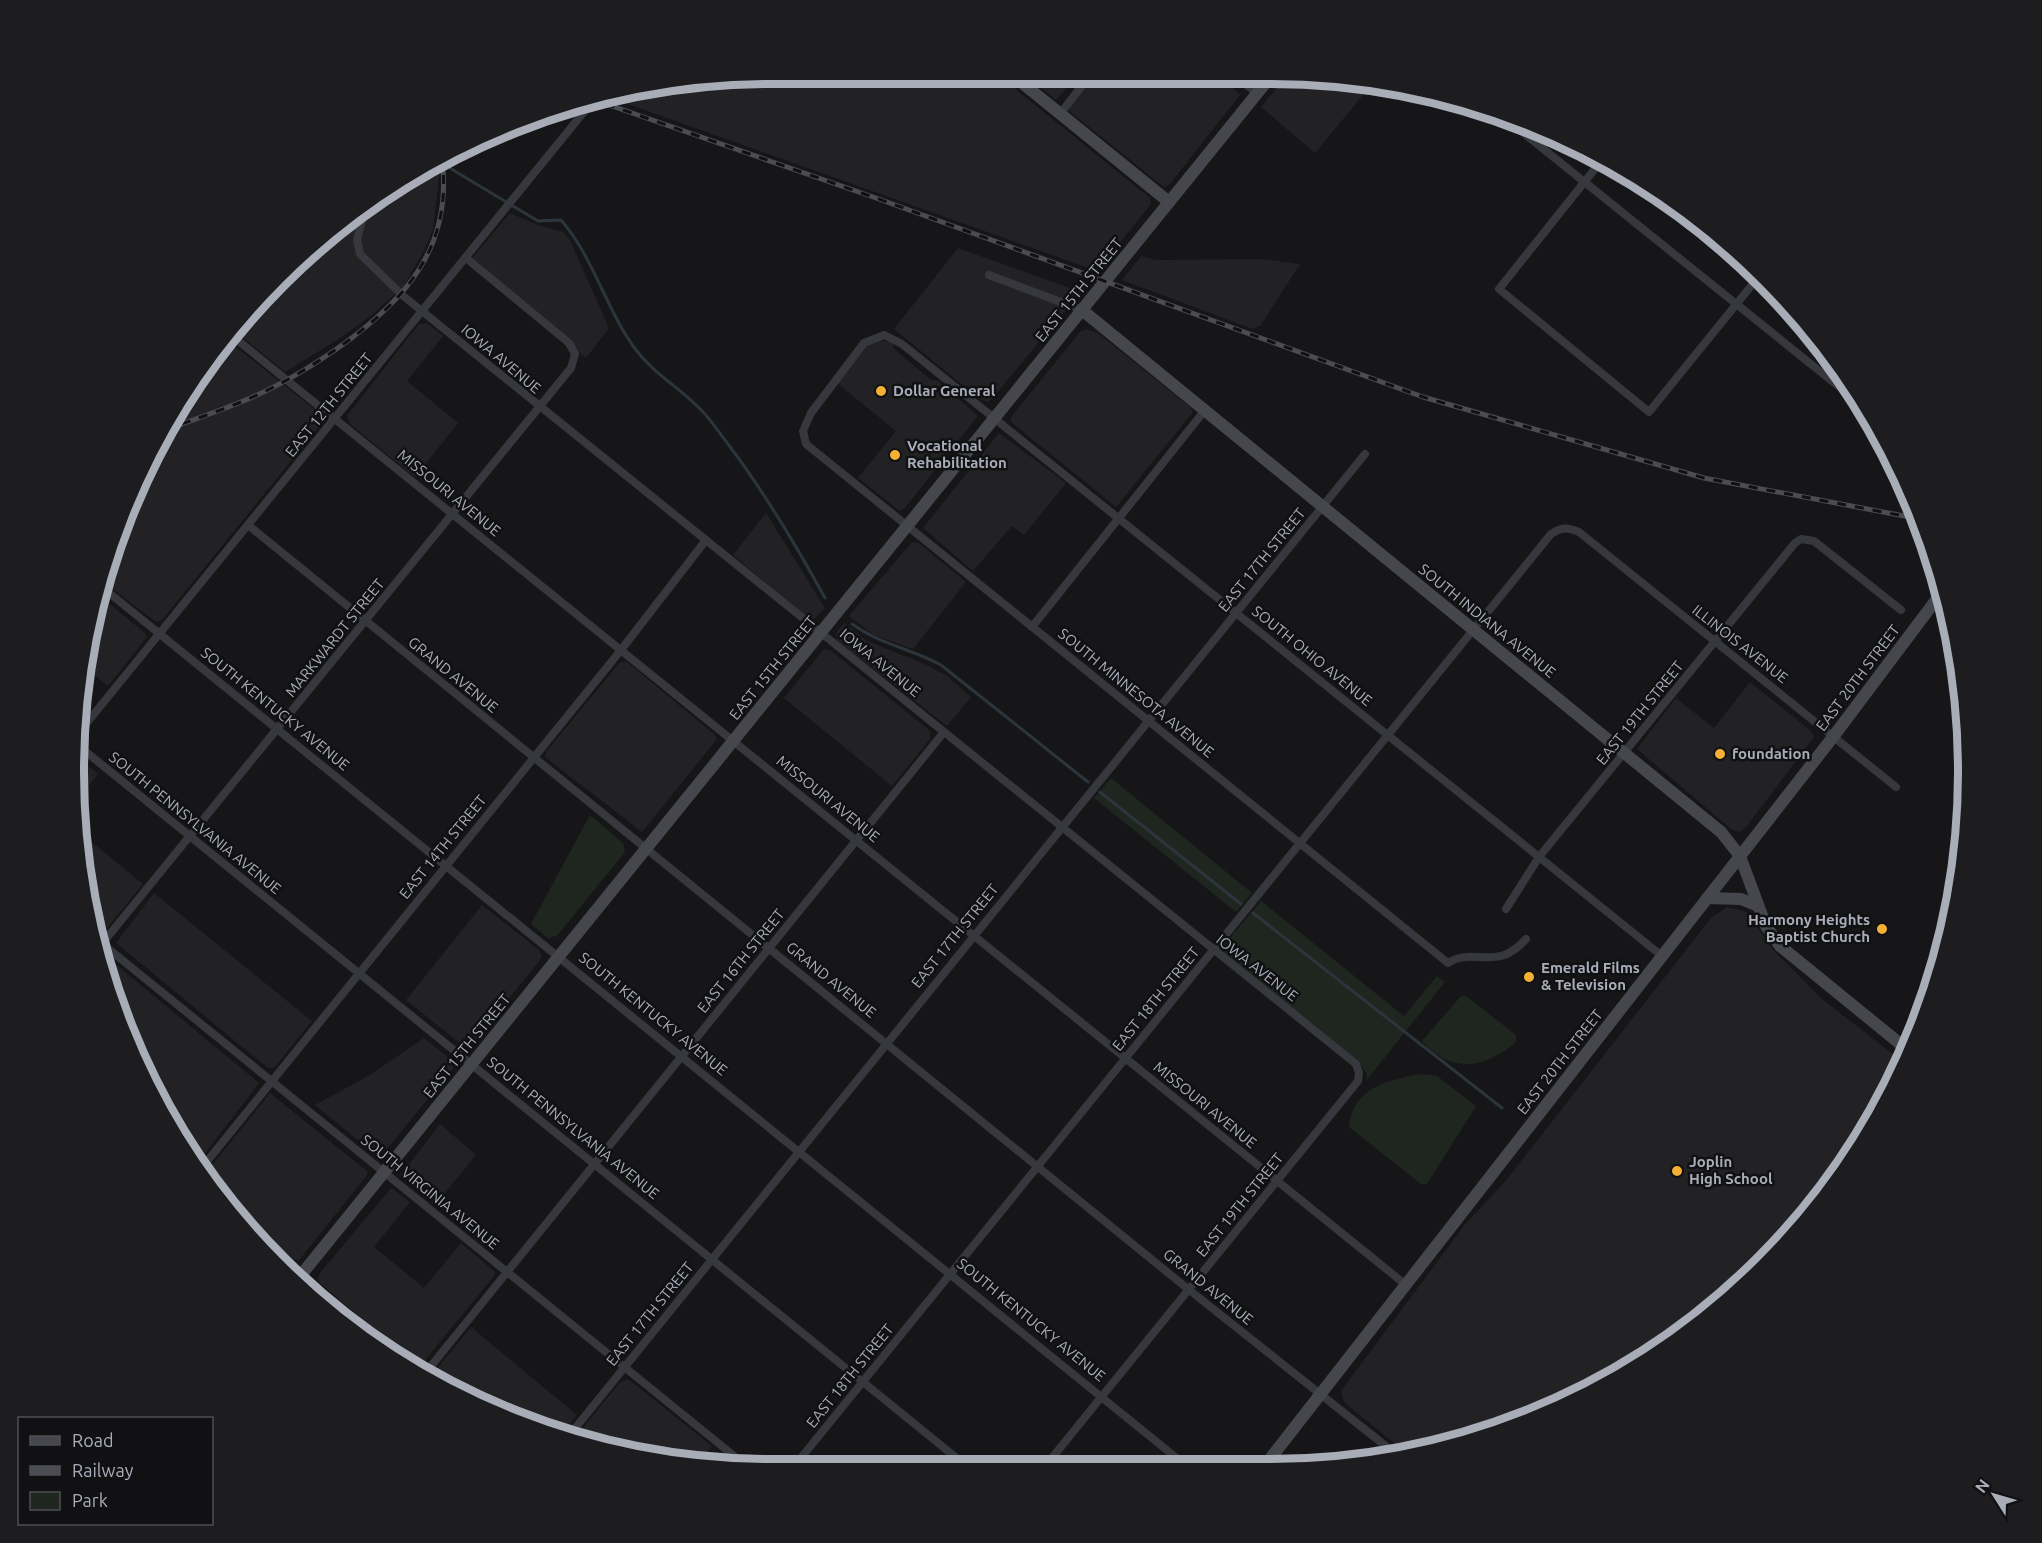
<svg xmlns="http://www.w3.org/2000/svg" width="2042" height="1543" font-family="Ubuntu,sans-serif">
<rect width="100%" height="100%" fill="#161618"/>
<g fill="#222225">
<polygon points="772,74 997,74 1150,198 1151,204 1097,271 625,103 611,95"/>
<polygon points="1023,74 1079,74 1056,100"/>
<polygon points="1095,74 1221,75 1240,95 1169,185 1164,187 1068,110"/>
<polygon points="1287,75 1316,75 1372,84 1315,153 1261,107"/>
<polygon points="430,164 438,170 439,178 433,230 425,249 403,287 373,314 342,337 285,372 235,331 278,278"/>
<polygon points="510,213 538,225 563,232 570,240 609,328 586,358 468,263"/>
<polygon points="958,248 1081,292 989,402 981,400 894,329"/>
<polygon points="1141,256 1156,260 1262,259 1300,264 1260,326 1253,329 1122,280"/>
<polygon points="427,323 443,336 407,381 458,423 415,477 350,424 347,416 419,324"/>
<polygon points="1086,329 1098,333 1190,407 1193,412 1116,507 1011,422 1011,417 1080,332"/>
<polygon points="227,340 318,412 323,419 321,424 162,620 156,622 105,583 146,462 191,383"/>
<polygon points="879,340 893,343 894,349 931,380 937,380 978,416 904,509 900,511 858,478 896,431 837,383 865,347"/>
<polygon points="999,433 1066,483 1024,535 1012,526 973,571 923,528"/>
<polygon points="766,513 825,608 814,619 807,618 733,555"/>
<polygon points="912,542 919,543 966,582 913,649 874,635 849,616"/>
<polygon points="100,596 145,633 147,637 108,686 85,668 87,635"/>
<polygon points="844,623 867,641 927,665 947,676 971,697 947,726 837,640 836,633"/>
<polygon points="824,649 830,650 930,731 930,739 892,786 784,698"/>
<polygon points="620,662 627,662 714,734 717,739 642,832 545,757 546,752"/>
<polygon points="1750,682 1811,731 1814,737 1747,826 1739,832 1731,829 1637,749 1676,698 1714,728"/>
<polygon points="79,758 98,774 76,802"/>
<polygon points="78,831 143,884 103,933 97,930"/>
<polygon points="154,893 312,1021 274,1068 268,1068 116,943"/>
<polygon points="482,905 539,950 542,957 472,1045 466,1048 406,1000"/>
<polygon points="1727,907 1747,912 1773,950 1822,999 1903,1062 1851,1159 1764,1265 1659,1352 1495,1432 1406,1453 1344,1402 1341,1391 1466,1223 1504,1183 1711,918"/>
<polygon points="103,957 107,957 259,1083 196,1165 111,996"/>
<polygon points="424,1038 451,1060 453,1068 381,1156 376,1155 315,1105 370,1075"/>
<polygon points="270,1093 367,1171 367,1175 300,1259 295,1260 236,1214 204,1175"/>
<polygon points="440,1124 476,1155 435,1205 401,1175"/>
<polygon points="391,1188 410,1202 374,1247 424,1288 461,1243 495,1272 494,1276 421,1365 366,1322 320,1283 318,1279 320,1273"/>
<polygon points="471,1327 577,1415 560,1435 547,1432 445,1386 435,1378 435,1371"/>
<polygon points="628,1379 712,1446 698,1464 681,1464 574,1439 620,1382"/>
</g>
<g fill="#1e261f">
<polygon points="1111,778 1252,893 1236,912 1094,798"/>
<polygon points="590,815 623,843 625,852 556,937 552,936 549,939 531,924"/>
<polygon points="1261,901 1404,1016 1437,976 1445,982 1366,1081 1367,1075 1358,1061 1224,954 1224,945"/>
<path d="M1461 996H1466L1516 1035V1042C1485 1069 1451 1074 1422 1041Z"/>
<path d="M1421 1074 1437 1076 1476 1106 1427 1184H1421L1349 1127C1352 1088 1389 1079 1421 1074Z"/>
</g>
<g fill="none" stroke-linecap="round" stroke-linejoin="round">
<g stroke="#2c353c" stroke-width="3">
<path d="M438 161 538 221 561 220C594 258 606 310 636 350 655 375 682 389 703 412 712 421 720 434 728 444 765 493 796 545 825 598"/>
<path d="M852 624C881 645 910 648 941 665L1088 782"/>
<polyline points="1100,792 1241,904"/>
<polyline points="1253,913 1502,1108"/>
</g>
<g stroke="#37383d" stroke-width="8">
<polyline points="783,74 789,79 794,74"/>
<polyline points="1234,75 1257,93"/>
<polyline points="1060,114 1091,74"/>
<polyline points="1505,118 1863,406"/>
<polyline points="1602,160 1499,289 1649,412 1760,275"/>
<polyline points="364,212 357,240 360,254 402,295 1356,1064 1359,1073 1358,1081 1047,1464"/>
<polyline points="989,275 1082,310"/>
<polyline points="231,335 1406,1285"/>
<polyline points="248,525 1188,1289 1397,1455"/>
<polyline points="103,588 1184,1464"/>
<polyline points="1032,627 1205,410"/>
<polyline points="81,730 596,97"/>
<polyline points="80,747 964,1464"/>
<polyline points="1506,909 1539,857 1795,543 1801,539 1814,541 1901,610"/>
<path d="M1526 939C1496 973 1475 946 1448 963L806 444 803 431 811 413 864 343 884 335 902 344 1662 956"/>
<polyline points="100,942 744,1464"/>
<polyline points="101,945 571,368 575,354 569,343 466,258"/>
<polyline points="200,1170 621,650 706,540"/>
<polyline points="423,1376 944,732"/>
<polyline points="568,1437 1365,454"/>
<path d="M796 1464 1551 534C1562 527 1567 527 1579 532L1896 787"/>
</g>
<g stroke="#45474d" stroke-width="12">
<polyline points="1011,74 1169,202"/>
<polyline points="1082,310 1721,832 1740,856 1766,926 1780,946 1909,1051"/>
<polyline points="1707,898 1741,899 1758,906"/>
<polyline points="297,1280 1272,75"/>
<polyline points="1266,1464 1833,737 1942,592"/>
</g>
<defs>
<g id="rail">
<polyline points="589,98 876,198 1423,397 1704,478 1920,519"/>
<path d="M165 430C195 419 226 409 255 396 284 383 312 366 338 348 406 300 453 247 442 159"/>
</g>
</defs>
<use href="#rail" stroke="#4a4c52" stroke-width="5"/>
<use href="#rail" stroke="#111113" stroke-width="3" stroke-dasharray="9" stroke-linecap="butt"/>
</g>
<g fill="#f2b134" stroke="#111113" stroke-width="2">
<circle cx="881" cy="391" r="6"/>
<circle cx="895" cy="455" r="6"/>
<circle cx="1720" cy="754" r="6"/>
<circle cx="1882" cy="929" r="6"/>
<circle cx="1529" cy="977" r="6"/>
<circle cx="1677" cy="1171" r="6"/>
</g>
<g text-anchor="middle" stroke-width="5" stroke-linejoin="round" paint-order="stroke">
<g font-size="15" fill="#a8adb8" stroke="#111113">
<text transform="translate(1079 290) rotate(-51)" y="5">EAST 15TH STREET</text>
<text transform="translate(501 359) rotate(40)" y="5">IOWA AVENUE</text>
<text transform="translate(329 405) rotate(-51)" y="5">EAST 12TH STREET</text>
<text transform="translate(449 493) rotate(39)" y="5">MISSOURI AVENUE</text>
<text transform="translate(1262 560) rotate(-51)" y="5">EAST 17TH STREET</text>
<text transform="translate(1487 621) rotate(39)" y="5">SOUTH INDIANA AVENUE</text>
<text transform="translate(335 638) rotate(-51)" y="5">MARKWARDT STREET</text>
<text transform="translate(1740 644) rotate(38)" y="5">ILLINOIS AVENUE</text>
<text transform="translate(1312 656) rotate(39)" y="5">SOUTH OHIO AVENUE</text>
<text transform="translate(880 663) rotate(39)" y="5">IOWA AVENUE</text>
<text transform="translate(773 668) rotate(-51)" y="5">EAST 15TH STREET</text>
<text transform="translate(453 675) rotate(39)" y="5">GRAND AVENUE</text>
<text transform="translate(1858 678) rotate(-53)" y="5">EAST 20TH STREET</text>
<text transform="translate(1136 693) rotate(39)" y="5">SOUTH MINNESOTA AVENUE</text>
<text transform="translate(275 709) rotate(39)" y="5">SOUTH KENTUCKY AVENUE</text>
<text transform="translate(1640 713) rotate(-51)" y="5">EAST 19TH STREET</text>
<text transform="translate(828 799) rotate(39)" y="5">MISSOURI AVENUE</text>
<text transform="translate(195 823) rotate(39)" y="5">SOUTH PENNSYLVANIA AVENUE</text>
<text transform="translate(443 847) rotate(-51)" y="5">EAST 14TH STREET</text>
<text transform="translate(955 936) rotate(-51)" y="5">EAST 17TH STREET</text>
<text transform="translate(741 961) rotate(-51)" y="5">EAST 16TH STREET</text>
<text transform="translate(1257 968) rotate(38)" y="5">IOWA AVENUE</text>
<text transform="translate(831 980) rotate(39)" y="5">GRAND AVENUE</text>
<text transform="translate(1156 999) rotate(-51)" y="5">EAST 18TH STREET</text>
<text transform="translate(653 1014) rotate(39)" y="5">SOUTH KENTUCKY AVENUE</text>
<text transform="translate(467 1046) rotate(-51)" y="5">EAST 15TH STREET</text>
<text transform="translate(1560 1062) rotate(-52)" y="5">EAST 20TH STREET</text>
<text transform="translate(1205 1105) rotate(39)" y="5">MISSOURI AVENUE</text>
<text transform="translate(573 1128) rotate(39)" y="5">SOUTH PENNSYLVANIA AVENUE</text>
<text transform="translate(430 1192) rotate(39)" y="5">SOUTH VIRGINIA AVENUE</text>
<text transform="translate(1240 1205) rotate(-51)" y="5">EAST 19TH STREET</text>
<text transform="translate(1208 1287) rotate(39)" y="5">GRAND AVENUE</text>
<text transform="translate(650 1314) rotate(-51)" y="5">EAST 17TH STREET</text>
<text transform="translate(1031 1320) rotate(39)" y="5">SOUTH KENTUCKY AVENUE</text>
<text transform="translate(850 1376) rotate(-51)" y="5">EAST 18TH STREET</text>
</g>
<g font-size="15" font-weight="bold" fill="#a8adb8" stroke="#111113" text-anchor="start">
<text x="893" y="396">Dollar General</text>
<text x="907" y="451">Vocational<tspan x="907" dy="17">Rehabilitation</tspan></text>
<text x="1732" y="759">foundation</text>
<text x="1870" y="925" text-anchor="end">Harmony Heights<tspan x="1870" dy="17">Baptist Church</tspan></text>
<text x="1541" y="973">Emerald Films<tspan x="1541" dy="17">&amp; Television</tspan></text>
<text x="1689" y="1167">Joplin<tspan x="1689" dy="17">High School</tspan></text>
</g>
</g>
<path d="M0 0H2042V1543H0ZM771 84H1271A687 687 0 0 1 1958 771V772A687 687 0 0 1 1271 1459H771A687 687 0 0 1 84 772V771A687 687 0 0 1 771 84Z" fill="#1d1d20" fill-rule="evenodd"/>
<path fill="none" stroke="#a8adb8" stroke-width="8" d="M771 84H1271A687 687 0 0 1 1958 771V772A687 687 0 0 1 1271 1459H771A687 687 0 0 1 84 772V771A687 687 0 0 1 771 84Z"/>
<rect x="18" y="1417" width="195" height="108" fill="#111113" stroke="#4d4f55" stroke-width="1.5"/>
<rect x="30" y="1436" width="30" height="9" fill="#45474d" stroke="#4d4f55" stroke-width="1.5"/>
<text x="72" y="1447" font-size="18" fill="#a8adb8">Road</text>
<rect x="30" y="1466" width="30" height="9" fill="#4a4c52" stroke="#4d4f55" stroke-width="1.5"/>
<text x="72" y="1477" font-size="18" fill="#a8adb8">Railway</text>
<rect x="30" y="1492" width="30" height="18" fill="#1e261f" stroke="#4d4f55" stroke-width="1.5"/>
<text x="72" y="1507" font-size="18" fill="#a8adb8">Park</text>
<g transform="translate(1994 1495) rotate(307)" stroke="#111113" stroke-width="4.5" paint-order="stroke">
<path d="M0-4.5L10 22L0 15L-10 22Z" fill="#a8adb8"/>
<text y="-9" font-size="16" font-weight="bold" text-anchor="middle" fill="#a8adb8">N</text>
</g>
</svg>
